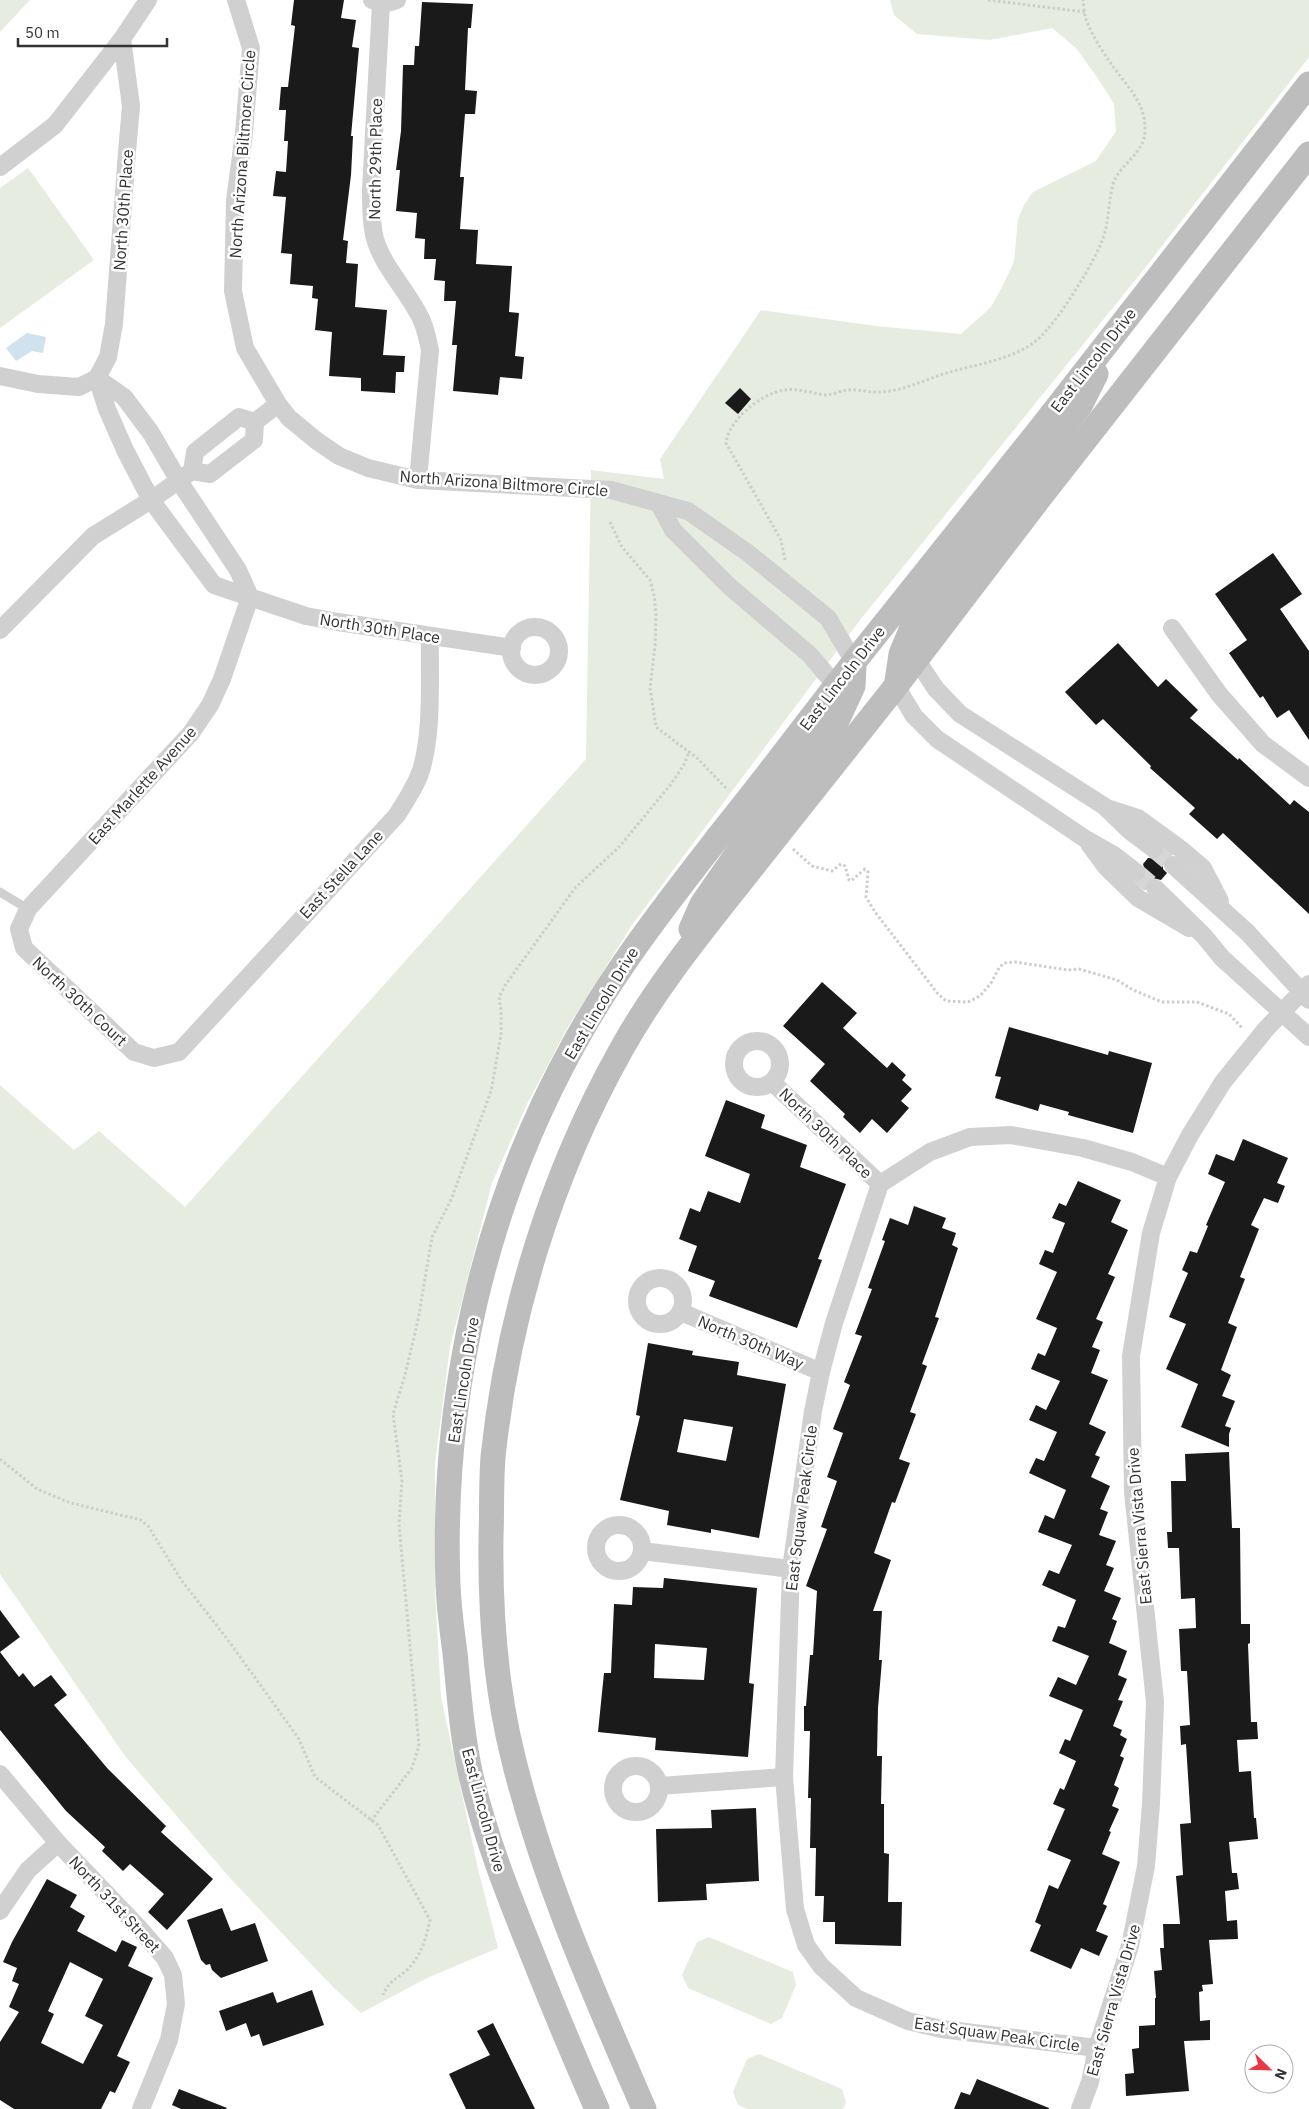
<svg xmlns="http://www.w3.org/2000/svg" width="1309" height="2109" font-family="'IBM Plex Sans',sans-serif">
<rect width="100%" height="100%" fill="#fff"/>
<g fill="#e6ecdf">
<polygon points="0,0 30,0 0,32"/>
<polygon points="890,0 1309,0 1309,57 1141,273 860,620 632,925 568,1027 528,1102 492,1183 450,1347 435,1463 435,1591 441,1697 478,1869 498,1948 427,1978 361,2013 331,1985 230,1878 125,1756 0,1574 0,1085 74,1150 99,1131 185,1207 586,759 591,470 664,479 660,459 761,310 876,326 961,334 991,307 1003,285 1014,262 1018,219 1024,205 1033,192 1096,161 1116,131 1114,104 1099,80 1076,48 1052,28 990,40 917,34 894,15"/>
<polygon points="28,168 94,260 0,328 0,188"/>
<polygon points="709,1937 793,1972 796,1985 782,2018 771,2024 688,1988 682,1975 697,1942"/>
<polygon points="759,2054 842,2089 846,2102 843,2109 748,2109 738,2105 733,2092 747,2059"/>
</g>
<polygon fill="#cfe2ee" points="27,333 46,337 43,353 32,351 16,361 6,348"/>
<g fill="#1a1a1a" fill-rule="evenodd">
<polygon points="294,0 344,0 341,18 356,20 352,47 359,48 351,136 353,136 351,175 343,240 348,241 346,263 358,264 355,307 387,310 383,355 405,356 404,372 396,372 395,393 361,391 361,378 329,376 332,332 315,330 318,299 312,298 313,286 290,284 292,254 281,253 286,197 273,196 276,171 286,172 288,141 284,141 286,110 279,110 281,87 288,87 295,26 291,25"/>
<polygon points="422,2 473,4 471,28 468,28 465,90 477,91 475,114 465,114 460,177 464,177 460,229 478,230 476,264 512,266 509,312 519,313 515,356 524,357 522,379 500,377 498,395 453,391 457,345 452,345 456,301 444,301 445,281 434,280 436,259 424,259 425,239 415,238 417,213 396,211 400,170 396,170 401,131 403,65 414,65 415,46 419,46"/>
<polygon points="740,388 751,399 738,414 725,403"/>
<polygon points="1273,553 1302,594 1280,609 1309,651 1309,740 1289,710 1277,718 1263,696 1260,698 1229,653 1247,640 1215,594"/>
<polygon points="1118,643 1158,687 1166,679 1198,710 1190,718 1238,760 1239,758 1290,805 1294,800 1309,812 1309,914 1223,833 1217,839 1189,814 1195,808 1150,768 1151,766 1103,719 1096,725 1065,692"/>
<polygon points="1164,850 1171,855 1166,858 1163,863 1163,869 1167,873 1161,880 1153,878 1148,880 1145,890 1137,882 1144,879 1146,874 1143,864 1148,858 1159,859"/>
<polygon points="822,982 857,1013 843,1028 887,1068 892,1062 906,1075 902,1080 912,1089 901,1101 909,1108 887,1133 872,1119 860,1133 843,1117 845,1114 810,1081 825,1064 783,1026"/>
<polygon points="1009,1027 1108,1055 1109,1051 1152,1063 1133,1133 1068,1115 1069,1112 1040,1104 1038,1111 995,1098 1001,1077 995,1076"/>
<polygon points="726,1100 765,1115 761,1128 807,1145 800,1167 846,1184 818,1259 822,1260 797,1328 709,1296 715,1281 688,1271 697,1246 679,1239 690,1208 700,1212 708,1191 740,1203 750,1174 705,1156"/>
<polygon points="1243,1139 1288,1158 1277,1183 1285,1186 1278,1203 1264,1198 1251,1225 1259,1229 1240,1277 1245,1279 1228,1323 1237,1327 1221,1370 1231,1375 1222,1396 1235,1401 1225,1426 1231,1428 1229,1434 1229,1447 1181,1427 1198,1384 1166,1369 1186,1324 1169,1317 1188,1273 1182,1270 1190,1251 1197,1253 1208,1226 1206,1225 1225,1182 1208,1174 1216,1154 1234,1161"/>
<polygon points="1078,1181 1121,1200 1111,1222 1128,1230 1108,1274 1115,1277 1096,1319 1103,1322 1092,1347 1100,1350 1091,1373 1108,1380 1089,1424 1106,1432 1095,1455 1100,1457 1091,1477 1110,1486 1100,1509 1108,1512 1099,1535 1116,1541 1106,1565 1114,1568 1104,1591 1121,1598 1112,1619 1117,1621 1109,1643 1127,1651 1118,1675 1127,1679 1118,1700 1123,1701 1113,1726 1122,1730 1120,1735 1127,1739 1120,1756 1124,1758 1114,1785 1119,1788 1112,1806 1119,1809 1109,1831 1111,1832 1102,1854 1120,1862 1103,1904 1107,1906 1096,1931 1108,1936 1099,1956 1081,1948 1071,1969 1030,1951 1041,1925 1035,1922 1049,1885 1058,1889 1071,1860 1047,1850 1065,1809 1053,1804 1060,1788 1064,1790 1076,1761 1059,1753 1065,1739 1070,1741 1083,1710 1049,1696 1058,1677 1076,1685 1089,1656 1052,1641 1058,1626 1065,1628 1076,1600 1042,1585 1049,1570 1059,1574 1072,1545 1038,1532 1045,1515 1054,1519 1066,1490 1029,1473 1036,1458 1044,1461 1057,1432 1029,1420 1036,1405 1046,1410 1060,1381 1031,1369 1038,1353 1045,1356 1057,1328 1036,1319 1057,1272 1039,1264 1045,1250 1053,1253 1065,1223 1052,1218 1059,1203 1066,1206"/>
<polygon points="914,1206 946,1218 942,1228 956,1233 952,1245 958,1248 935,1317 939,1318 922,1364 927,1366 910,1412 916,1414 899,1459 910,1463 895,1503 892,1502 874,1553 891,1560 873,1611 882,1611 879,1660 882,1660 878,1708 877,1756 882,1756 881,1804 884,1804 884,1853 889,1854 888,1902 902,1902 901,1946 835,1944 835,1922 823,1922 824,1896 815,1896 816,1848 810,1848 811,1798 808,1798 810,1731 804,1731 804,1706 806,1706 810,1655 813,1655 817,1591 806,1586 827,1529 821,1527 837,1481 827,1477 843,1433 833,1429 850,1385 844,1382 862,1336 855,1334 872,1289 868,1288 885,1241 882,1240 890,1218 908,1225"/>
<path d="M648 1343 693 1351 692 1355 739 1362 737 1375 786 1384 759 1538 711 1529V1533L667 1525 669 1511 620 1500 640 1416 636 1415ZM684 1419 733 1427 726 1461 677 1452Z"/>
<polygon points="1229,1452 1232,1528 1240,1528 1241,1624 1250,1624 1250,1643 1248,1644 1251,1722 1257,1722 1258,1739 1237,1740 1239,1772 1251,1771 1254,1818 1256,1818 1258,1839 1229,1842 1232,1873 1237,1873 1239,1889 1225,1891 1227,1921 1237,1920 1238,1939 1209,1940 1213,1984 1202,1985 1203,1991 1199,1992 1200,2021 1210,2020 1210,2040 1184,2041 1189,2091 1126,2096 1125,2074 1134,2073 1132,2049 1139,2048 1139,2026 1155,2025 1155,1998 1156,1998 1154,1971 1162,1970 1160,1948 1164,1948 1163,1924 1180,1924 1176,1876 1183,1875 1180,1824 1191,1823 1186,1744 1181,1745 1180,1726 1190,1725 1187,1671 1181,1671 1179,1629 1196,1628 1195,1598 1181,1599 1179,1548 1168,1548 1167,1532 1172,1532 1171,1481 1186,1481 1185,1454"/>
<path d="M664 1578 757 1588 749 1683 754 1684 748 1757 655 1750 656 1738 598 1732 604 1673H611L614 1604 632 1605 633 1587 663 1588ZM655 1644 707 1648 704 1680 654 1678Z"/>
<polygon points="0,1610 20,1637 0,1652"/>
<polygon points="0,1652 19,1677 23,1673 34,1687 51,1675 67,1695 54,1705 108,1769 166,1826 161,1832 213,1879 167,1930 148,1912 164,1894 130,1864 123,1871 102,1851 105,1847 66,1811 0,1730"/>
<polygon points="756,1808 759,1881 706,1884 707,1900 658,1902 656,1829 712,1828 711,1810"/>
<path d="M47 1879 77 1895 70 1907 85 1916 77 1931 116 1952 122 1940 137 1947 128 1966 153 1978 117 2056 130 2062 115 2093 110 2091 101 2109H14L0 2100V2042L19 2012 9 2007 19 1984 12 1981 17 1968 3 1962 12 1942ZM70 1962 103 1979 85 2016 103 2025 83 2064 41 2043 54 2014 48 2011Z"/>
<polygon points="222,1908 231,1931 255,1923 268,1961 221,1978 212,1970 210,1964 206,1965 201,1960 187,1920"/>
<polygon points="312,1990 324,2025 263,2046 259,2034 251,2037 246,2023 226,2031 219,2011 273,1992 277,2003"/>
<polygon points="493,2023 535,2109 466,2109 449,2074 490,2055 477,2031"/>
<polygon points="977,2079 1049,2108 1049,2109 954,2109 961,2092 970,2095"/>
<polygon points="179,2089 227,2108 226,2109 181,2109 172,2105"/>
</g>
<g fill="none" stroke-linecap="round" stroke-linejoin="round">
<g stroke="#d6d6d6" stroke-width="18" stroke-dasharray="18 9" stroke-linecap="butt">
<polyline points="1154,849 1173,865"/>
<polyline points="1136,872 1155,888"/>
</g>
<g stroke="#cdcdcd" stroke-width="3" stroke-dasharray="2.5 2.5" stroke-linecap="butt">
<polyline points="988,0 1085,12"/>
<polyline points="610,522 622,547 650,580 654,595 656,614 655,646 650,688 656,727 697,758 728,790"/>
<path d="M785 560 781 540 726 443C729 419 761 394 784 390 798 388 811 393 825 395 832 395 840 391 847 390 857 389 867 392 877 392 903 392 925 379 950 372 978 364 1014 359 1037 340 1058 322 1098 258 1105 232 1109 216 1109 199 1113 184 1120 163 1145 154 1145 130 1146 103 1126 85 1112 65 1103 52 1093 37 1087 22 1084 16 1084 7 1083 0"/>
<polyline points="793,849 812,866 832,871 841,864 845,866 849,880 851,881 865,869 868,872 866,897 875,912 938,994 946,1001 968,1002 980,996 991,983 999,968 1004,963 1015,962 1068,970 1079,969 1117,980 1133,990 1162,1002 1197,1002 1229,1014 1243,1029"/>
<path d="M0 1459 37 1489 71 1503 141 1520 148 1526 182 1581 228 1640 299 1739 315 1777 378 1825 430 1920C426 1939 421 1956 407 1970 397 1979 388 1982 383 1995"/>
<polyline points="371,1821 412,1768 419,1746 399,1524 402,1481 393,1414 405,1375 418,1320 432,1237 451,1200 491,1091 501,1035 501,1011 499,997 506,984 575,888 620,846 671,784 685,763 689,751"/>
</g>
<polyline stroke="#d0d0d0" stroke-width="9" points="0,892 28,909"/>
<g stroke="#d0d0d0" stroke-width="18">
<polyline points="236,0 251,48 244,133 235,201 233,291 245,348 278,404 289,418 317,441 339,456 368,468 418,480 611,490 688,511 748,553 828,618 854,662"/>
<path d="M372 0C381 4 388 4 397 0"/>
<path d="M381 4 371 189C371 206 371 223 375 239 383 266 405 288 418 313 425 324 427 337 430 350L418 480"/>
<polyline points="122,39 131,106 127,152 114,324 108,357 97,378 107,409 125,450 151,500 214,585 306,616 338,622 512,648"/>
<polyline points="0,167 55,125 122,39 148,0"/>
<polyline points="0,376 38,384 79,387 97,378"/>
<polyline points="97,378 124,397 151,433 179,481 238,570 250,597"/>
<polyline points="192,471 195,452 239,417 255,422"/>
<polyline points="659,504 673,530 729,586 810,655 836,686"/>
<path d="M250 597 222 679 210 705 191 733 28 909 19 929 24 948 134 1052 154 1058 179 1052 397 815C406 800 417 785 422 767 433 726 429 680 430 637"/>
<circle cx="535" cy="651" r="24"/>
<polyline points="1172,628 1219,694 1263,744 1309,778"/>
<polyline points="0,630 93,536 151,500 192,471 210,474 254,440 255,422 278,404"/>
<polyline points="916,659 936,689 960,714 1104,806 1130,831 1154,849"/>
<polyline points="896,686 914,716 937,739 1084,838 1114,855 1136,872"/>
<polyline points="1110,809 1138,818 1182,850 1203,868 1220,901"/>
<polyline points="1089,844 1106,867 1138,898 1189,928"/>
<polyline points="1173,865 1248,933 1309,1000"/>
<polyline points="1155,888 1204,936 1222,958 1309,1037"/>
<circle cx="757" cy="1064" r="23"/>
<polyline points="772,1082 880,1184"/>
<circle cx="660" cy="1301" r="23"/>
<polyline points="681,1312 821,1372"/>
<circle cx="619" cy="1548" r="23"/>
<polyline points="642,1551 791,1569"/>
<circle cx="636" cy="1789" r="23"/>
<polyline points="0,1774 58,1843 139,1928 165,1958 173,1975 176,2004 169,2040 141,2109"/>
<polyline points="659,1786 784,1777"/>
<polyline points="0,1911 28,1870 58,1843"/>
<polyline points="1097,2048 941,2029 908,2021 856,1998 821,1966 806,1945 795,1909 784,1777 791,1569 813,1411 821,1372 834,1323 880,1184 930,1152 970,1137 1011,1135 1083,1148 1132,1162 1168,1177"/>
<polyline points="1080,2109 1090,2082 1097,2048 1130,1946 1146,1866 1151,1804 1155,1702 1133,1492 1131,1356 1151,1233 1168,1177 1190,1135 1223,1082 1266,1029 1309,984"/>
</g>
<g stroke="#bdbdbd" stroke-width="25">
<polyline points="897,681 901,654 913,625 1080,406 1096,374"/>
<polyline points="761,783 854,662 1041,428 1309,84"/>
<polyline points="779,798 835,725 853,686 854,666"/>
<polyline points="796,812 896,686 1038,500 1309,154"/>
<polyline points="691,929 702,904 738,852"/>
<path d="M597 2109C574 2057 552 2004 531 1951 508 1894 485 1836 471 1776 462 1736 459 1694 455 1653 452 1631 449 1608 448 1585 441 1398 483 1208 574 1044 615 969 667 903 719 836"/>
<path d="M644 2109C594 1993 543 1880 513 1757 495 1685 490 1611 491 1538 492 1511 491 1483 493 1457 508 1315 551 1175 621 1050 658 983 707 925 754 865"/>
</g>
<g stroke="#bdbdbd" stroke-width="25">
<polyline points="719,836 761,783"/>
<polyline points="738,852 779,798"/>
<polyline points="754,865 796,812"/>
</g>
</g>
<g text-anchor="middle" stroke-width="5" stroke-linejoin="round" paint-order="stroke">
<g font-size="16" fill="#333" stroke="#fff">
<text transform="translate(242 154) rotate(-86)" y="6">North Arizona Biltmore Circle</text>
<text transform="translate(375 159) rotate(-89)" y="6">North 29th Place</text>
<text transform="translate(123 210) rotate(-86)" y="6">North 30th Place</text>
<text transform="translate(1093 360) rotate(-52)" y="6">East Lincoln Drive</text>
<text transform="translate(504 483) rotate(4)" y="6">North Arizona Biltmore Circle</text>
<text transform="translate(380 628) rotate(9)" y="6">North 30th Place</text>
<text transform="translate(842 678) rotate(-52)" y="6">East Lincoln Drive</text>
<text transform="translate(142 785) rotate(-48)" y="6">East Marlette Avenue</text>
<text transform="translate(341 874) rotate(-47)" y="6">East Stella Lane</text>
<text transform="translate(80 1001) rotate(43)" y="6">North 30th Court</text>
<text transform="translate(601 1003) rotate(-59)" y="6">East Lincoln Drive</text>
<text transform="translate(826 1133) rotate(44)" y="6">North 30th Place</text>
<text transform="translate(751 1342) rotate(23)" y="6">North 30th Way</text>
<text transform="translate(463 1380) rotate(-81)" y="6">East Lincoln Drive</text>
<text transform="translate(801 1508) rotate(-83)" y="6">East Squaw Peak Circle</text>
<text transform="translate(1139 1526) rotate(-95)" y="6">East Sierra Vista Drive</text>
<text transform="translate(484 1810) rotate(75)" y="6">East Lincoln Drive</text>
<text transform="translate(115 1904) rotate(47)" y="6">North 31st Street</text>
<text transform="translate(1113 2000) rotate(-74)" y="6">East Sierra Vista Drive</text>
<text transform="translate(997 2034) rotate(8)" y="6">East Squaw Peak Circle</text>
</g>
</g>
<g transform="translate(1269 2069) rotate(113)"><circle r="24" fill="#ffffff" stroke="#adadad"/>
<path d="M0-4L9 19L0 12L-9 19Z" fill="#e63946"/>
<text y="-8" font-size="14" font-weight="bold" text-anchor="middle" fill="#333333">N</text>
</g>
<path d="M18 38v8h149v-8" fill="none" stroke="#333333" stroke-width="2.5"/>
<text x="25" y="38" font-size="15" fill="#333333" stroke="#ffffff" stroke-width="4" paint-order="stroke">50 m</text>
</svg>
